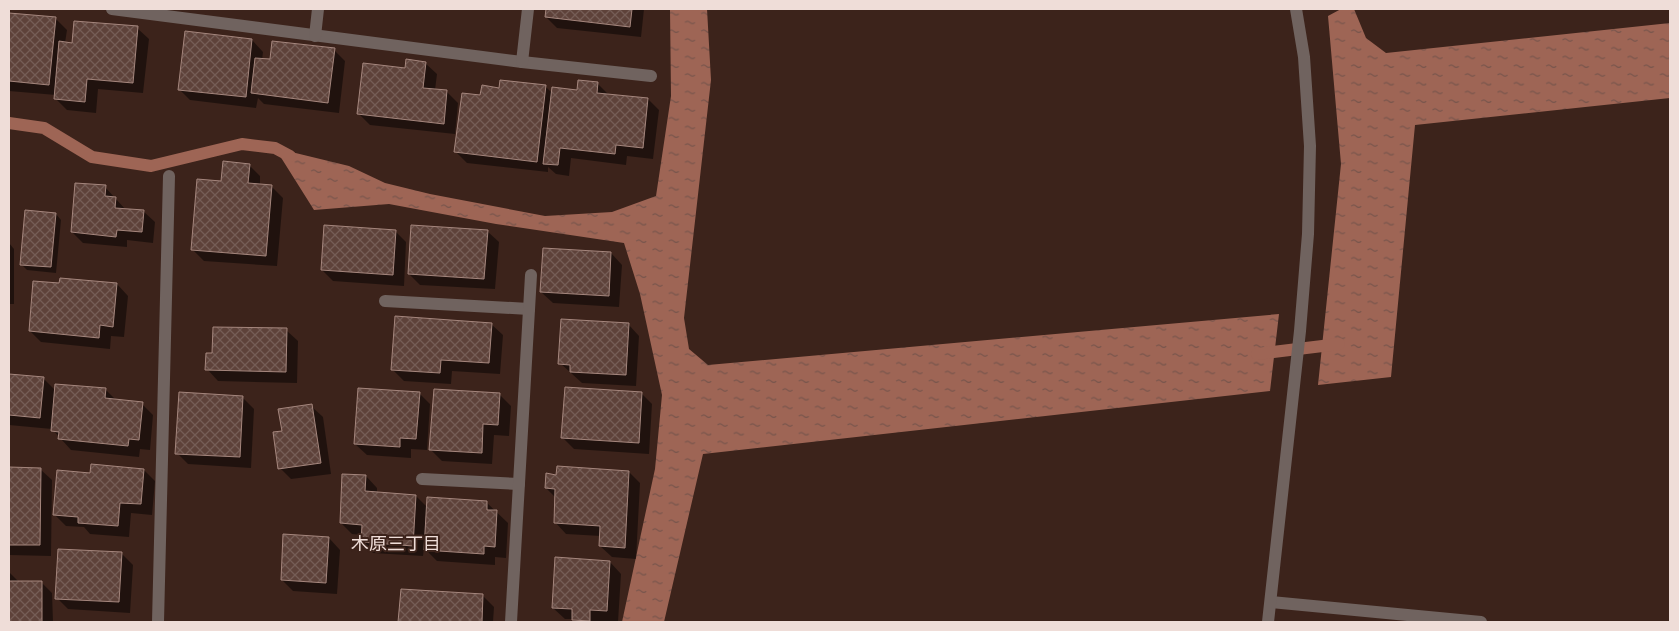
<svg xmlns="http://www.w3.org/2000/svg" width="1679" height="631" font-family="Arial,'Noto Sans JP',sans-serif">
<defs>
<pattern id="water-ripples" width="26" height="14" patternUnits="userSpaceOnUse" patternTransform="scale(1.25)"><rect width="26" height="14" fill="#9e6555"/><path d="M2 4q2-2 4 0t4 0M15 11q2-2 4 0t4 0" fill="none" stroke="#77554c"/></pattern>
<pattern id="building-cross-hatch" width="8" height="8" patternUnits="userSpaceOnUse" patternTransform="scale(1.25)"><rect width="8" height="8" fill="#5e423a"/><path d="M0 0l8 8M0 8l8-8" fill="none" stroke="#755d56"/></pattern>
</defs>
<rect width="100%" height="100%" fill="#3c231b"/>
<g fill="url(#water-ripples)">
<polygon points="670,9 707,9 711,80 684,318 689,349 708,365 1279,314 1270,391 703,454 664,622 622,622 655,469 662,395 640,294 624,243 496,224 389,204 314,210 275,148 349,166 385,183 430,194 545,216 612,212 656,196 671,96"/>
<polygon points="1341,9 1354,9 1366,38 1386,53 1670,23 1670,98 1415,125 1391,377 1318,385 1341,164 1328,16"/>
</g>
<g fill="#0007">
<polygon points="547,9 644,9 641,37 557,28 546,17"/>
<polygon points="9,14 55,18 67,30 65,43 73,44 137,28 149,39 143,93 98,89 96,113 67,110 56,99 56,95 9,91"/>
<polygon points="252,40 263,52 262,60 271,61 334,50 345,61 339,113 264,104 258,98 256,108 190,100 179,89"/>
<polygon points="425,63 437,74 435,90 447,92 458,103 455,134 370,125 358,113 406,69"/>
<polygon points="598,84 609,95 648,99 659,110 653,159 627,156 626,165 571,158 569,176 556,174 548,167 548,172 467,163 456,152 481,97 500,89 545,86 552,93 578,91"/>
<polygon points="249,165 260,176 260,185 271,186 283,198 277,266 204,261 192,249 222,182"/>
<polygon points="105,187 126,210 143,211 155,222 153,243 127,240 127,247 83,243 72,232"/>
<polygon points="56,214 61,220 56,273 27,270 21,264"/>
<polygon points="395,231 406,242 404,286 333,281 322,270"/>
<polygon points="487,231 499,242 495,289 420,285 409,274"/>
<polygon points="9,243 14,249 14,304 9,304"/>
<polygon points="611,253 622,265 619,307 553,303 541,292"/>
<polygon points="117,284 128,296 124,337 111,336 110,349 41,342 30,331"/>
<polygon points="491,324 503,335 500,374 452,371 451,384 404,381 393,370"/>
<polygon points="628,324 639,336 636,386 582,383 560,363"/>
<polygon points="286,330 298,341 297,383 218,381 207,369 213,354"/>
<polygon points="9,375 43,378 56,391 105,389 117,401 142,404 153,415 150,450 140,449 139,457 71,450 52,429 9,425"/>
<polygon points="435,390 500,395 511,406 509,436 494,435 492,464 442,461 431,450"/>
<polygon points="419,393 430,404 427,450 411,449 411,458 367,455 355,444"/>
<polygon points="641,393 652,404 649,454 574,449 563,438"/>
<polygon points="180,394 243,398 254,409 251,468 188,464 177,453"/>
<polygon points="311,406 323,417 331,474 291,479 280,468"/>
<polygon points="9,469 40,469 52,480 51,556 9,555"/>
<polygon points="144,470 155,481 152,515 131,513 129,537 90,534 84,527 66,526 54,514 92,474"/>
<polygon points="629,472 640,483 636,559 612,557 600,546 601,536 566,534 555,522 556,498 546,488 558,476"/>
<polygon points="366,476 377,488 377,493 416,496 428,508 486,502 508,523 506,558 495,557 495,565 437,561 424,548 423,556 373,553 362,542 362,535 352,534 341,523"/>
<polygon points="329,538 340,550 337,594 293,591 282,580"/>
<polygon points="121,553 133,565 130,613 68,609 57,598"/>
<polygon points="610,562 621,574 618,622 576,622 573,619 565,619 553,608"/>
<polygon points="9,572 19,582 41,582 52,593 53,622 9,622"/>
<polygon points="402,590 483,596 494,607 493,622 399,622"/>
</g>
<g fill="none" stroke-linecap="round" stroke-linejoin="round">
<g stroke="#9e6555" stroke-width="12">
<polyline points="9,123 44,128 92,157 151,166 242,144 275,148 290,156"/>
<polyline points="1257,354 1339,344"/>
</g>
</g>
<g fill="url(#building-cross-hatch)" stroke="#a5867d">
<polygon points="546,9 632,9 630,27 545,17"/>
<polygon points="9,13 56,17 49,85 9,81"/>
<polygon points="74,21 138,26 133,83 87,79 85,102 54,99 59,41 72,43"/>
<polygon points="185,31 252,39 246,97 178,90"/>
<polygon points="272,41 335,48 328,103 251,93 255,58 270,59"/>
<polygon points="406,59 426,62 423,88 447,90 444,124 357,114 363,63 405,68"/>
<polygon points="500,80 546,85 537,162 454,152 462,93 480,95 482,85 499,88"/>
<polygon points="578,80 598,82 597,93 648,98 643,148 616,145 615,154 560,148 558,165 543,164 552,87 577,90"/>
<polygon points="223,161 250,164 248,183 272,185 266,256 191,250 197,179 221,181"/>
<polygon points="75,183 106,185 105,196 116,197 115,208 144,210 142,232 117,230 116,237 71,232"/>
<polygon points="25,210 56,213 51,267 20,265"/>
<polygon points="324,225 396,230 393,275 321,270"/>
<polygon points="411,225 488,230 484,279 408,274"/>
<polygon points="543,248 611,252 609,296 540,292"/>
<polygon points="60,278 117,283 113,327 100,325 99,338 29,331 33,281 59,283"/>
<polygon points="395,316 492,323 489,363 441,360 440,373 391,370"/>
<polygon points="561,319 629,323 626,375 570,372 570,365 558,364"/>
<polygon points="213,327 287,328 286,372 205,370 206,353 212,353"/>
<polygon points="9,374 44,377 40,418 9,415"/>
<polygon points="55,384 106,388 105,398 143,402 139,440 129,439 128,446 58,439 59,432 51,431"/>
<polygon points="565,387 642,392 639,443 561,438"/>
<polygon points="358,388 420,392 416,439 400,438 400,447 354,444"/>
<polygon points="434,389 500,393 498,425 483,424 482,453 429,450"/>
<polygon points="179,392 243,396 240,457 175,454"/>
<polygon points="312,404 321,463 278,469 273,432 282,431 278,409"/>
<polygon points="91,464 144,469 141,504 120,503 118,526 78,523 78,517 53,515 57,470 90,473"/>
<polygon points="557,466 629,471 625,548 599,546 600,526 554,523 555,489 545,488 546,473 556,475"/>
<polygon points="9,467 41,468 40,545 9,545"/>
<polygon points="342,474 366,475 365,491 416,495 413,546 361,542 362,525 340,523"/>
<polygon points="427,497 487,501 487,510 497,510 495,547 484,546 484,554 424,550"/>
<polygon points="283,534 329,537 326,583 281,580"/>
<polygon points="58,549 122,552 119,602 55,599"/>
<polygon points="555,557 610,561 607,611 590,610 590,621 572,620 572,609 552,608"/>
<polygon points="9,570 9,581 42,581 42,622 9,622"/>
<polygon points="401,589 483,594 482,622 398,622"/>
</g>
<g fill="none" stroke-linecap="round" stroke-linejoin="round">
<g stroke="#70635f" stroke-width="12">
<polyline points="112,9 522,62 651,76"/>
<polyline points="315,36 318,9"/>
<polyline points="522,62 528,9"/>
<polyline points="385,301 529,309"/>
<polyline points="422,479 519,484"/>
<polyline points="1271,602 1481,622"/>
<polyline points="158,622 169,176"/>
<polyline points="511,622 531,275"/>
<polyline points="1268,622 1300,331 1308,234 1310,146 1304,57 1296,9"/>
</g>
</g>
<g text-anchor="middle" stroke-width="4" stroke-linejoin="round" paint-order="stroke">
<g font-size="18" fill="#efddd8" stroke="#3c231b">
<text x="396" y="550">木原三丁目</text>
</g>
</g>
<rect width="1679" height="631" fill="none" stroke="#efddd8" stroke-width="20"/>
</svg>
